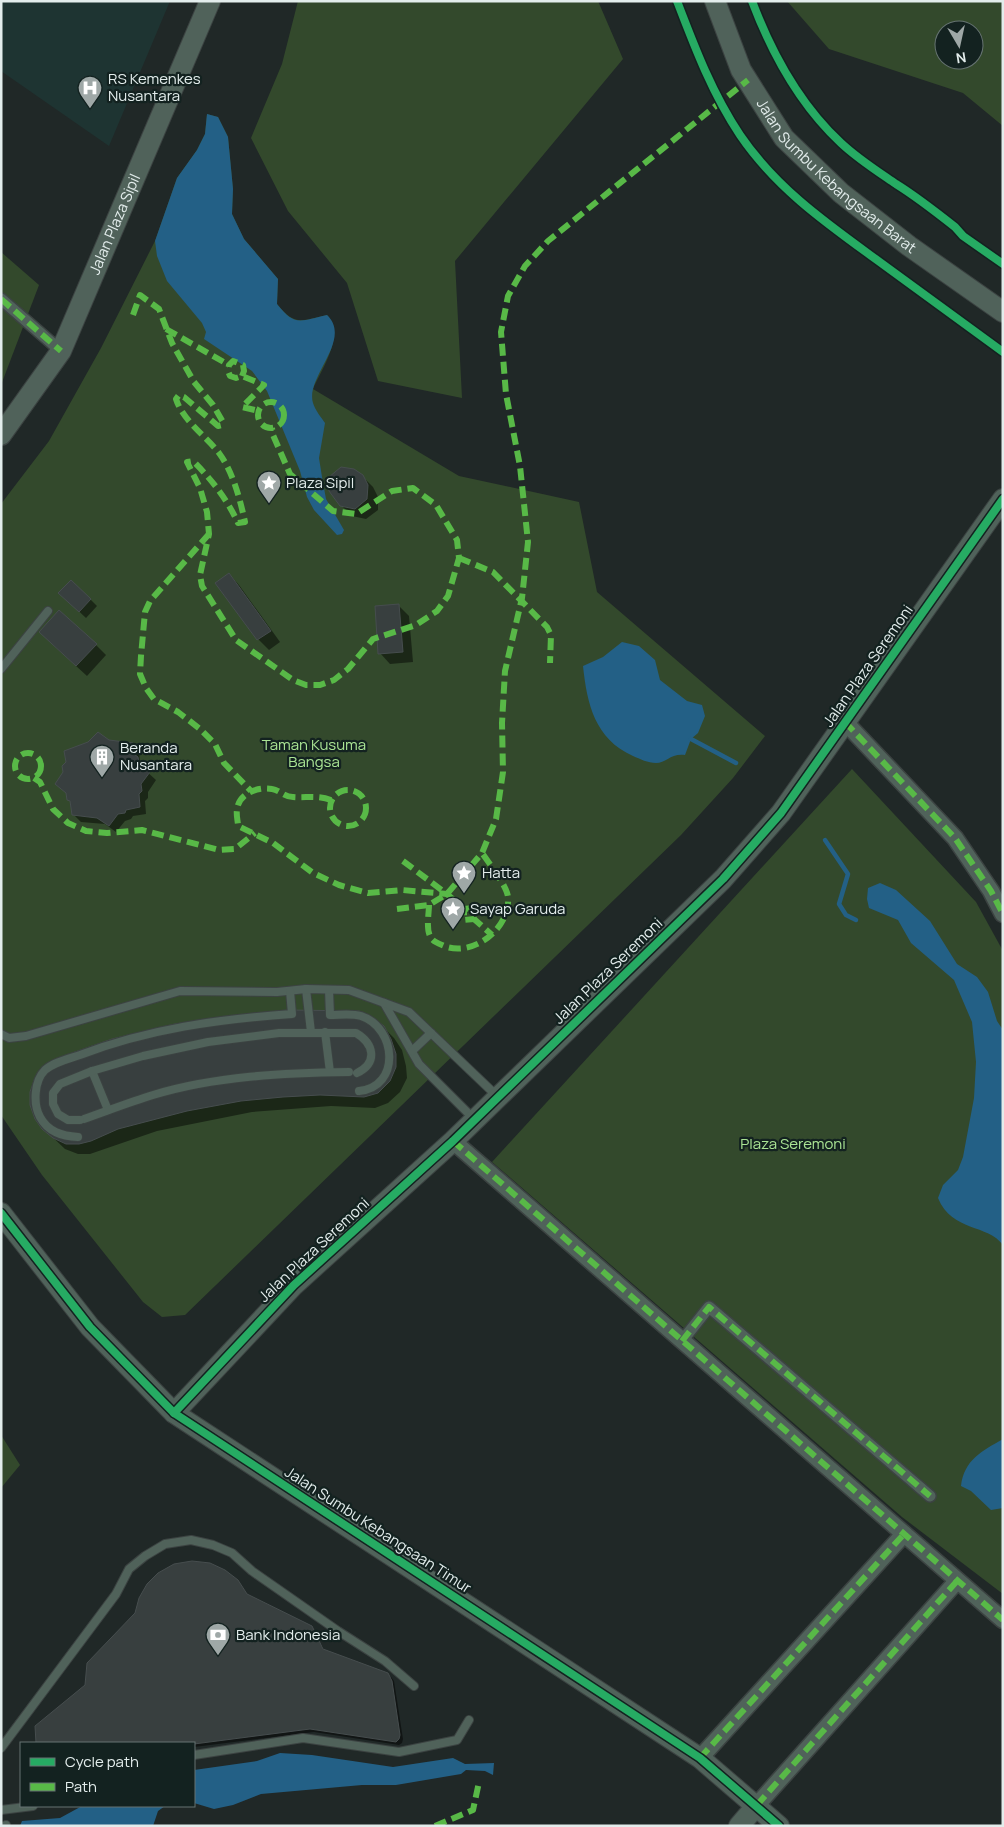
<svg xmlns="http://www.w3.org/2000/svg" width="1004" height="1827" font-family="Manrope,sans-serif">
<rect width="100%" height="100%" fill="#202827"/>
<polygon fill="#1e3432" points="1,1 170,1 109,146 1,71"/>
<g fill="#33492c" fill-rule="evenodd">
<polygon points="298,1 598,1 623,59 455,261 462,398 378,381 347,283 288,211 251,138 282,64"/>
<path d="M787 1H1003V126L963 93 829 49ZM944 30H974V60H944Z"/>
<path d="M207 114 218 117 228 137 233 189 232 214 244 239 278 279 277 304C295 326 300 321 327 315 346 333 322 369 313 389L459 476 579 502 597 592 765 736 733 778 681 835 185 1315 162 1317 143 1302 42 1175 1 1115V504L49 441 101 348 155 241 177 178 197 150 205 134Z"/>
<polygon points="1,252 39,285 1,385"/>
<polygon points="852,769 976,902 1003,951 1003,1594 902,1517 492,1162"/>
<polygon points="1,1435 20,1465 1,1488"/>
</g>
<g fill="#236086">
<path d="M207 114 218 117 228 137 233 189 232 214 244 239 278 279 277 304C295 327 300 321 327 315 353 340 305 377 313 403 315 410 321 417 325 423L319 458 322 477 326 499 344 530 342 534 337 535 314 510 307 497 300 471 267 391 252 371 204 339 206 332 202 323 167 281 157 256 155 241 177 178 197 150 205 134Z"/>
<path d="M622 642 639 646 655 660 660 680 687 701 702 705 705 716 698 733 691 739 685 755C671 753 666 763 656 763 648 763 640 759 633 756 595 739 587 704 583 666L603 657Z"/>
<path d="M880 883 896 890 930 921 957 964 977 977 988 992 997 1021 1003 1030V1245C988 1224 952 1232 938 1198L943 1185 958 1170 963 1157 974 1098 976 1062 972 1022 954 980 911 943 898 920 869 908 867 899 868 888Z"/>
<path d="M1003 1439V1508L991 1510 971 1491 961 1486C964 1460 982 1451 1003 1439Z"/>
<polygon points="280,1753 312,1755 393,1767 453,1758 465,1764 494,1763 493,1775 485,1771 466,1770 461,1774 396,1785 362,1785 261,1794 233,1805 214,1809 194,1803 194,1770 257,1761"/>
<polygon points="82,1806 165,1806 158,1811 153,1826 20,1826 22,1821 60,1818"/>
</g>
<g fill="#0007">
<polygon points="362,476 373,487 378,497 378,510 366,519 352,516 341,505"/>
<polygon points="229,574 239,585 280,642 269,650 258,639 217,583"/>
<polygon points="90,599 97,606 86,618 67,600"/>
<polygon points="399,606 409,616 413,662 390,664 380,653"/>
<polygon points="51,643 96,645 106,655 87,676"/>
<polygon points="109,742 132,744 139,751 140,761 145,766 145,770 156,780 148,792 148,798 145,801 146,814 133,816 131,819 125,821 116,832 105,824 81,822 74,815 72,803 68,799"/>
<polygon points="383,1027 394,1038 402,1050 406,1066 407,1078 400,1092 388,1103 375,1108 331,1106 252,1112 157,1131 90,1154 78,1154 65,1149 43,1128"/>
<polygon points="248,1596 311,1627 325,1651 391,1677 394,1681 403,1739 402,1743 399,1745 314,1732 194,1747 194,1743 37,1743 36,1727"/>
</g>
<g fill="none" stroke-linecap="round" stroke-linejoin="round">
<g stroke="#236086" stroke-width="4.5">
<polyline points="691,739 736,763"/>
<polyline points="825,840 848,874 839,904 846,915 856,920"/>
</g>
</g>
<g fill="#383f3f" stroke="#464d4e">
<polygon points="341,467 354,469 363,475 368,485 367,499 355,509 340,506 329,491 329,477"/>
<polygon points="229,573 271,631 257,640 215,583"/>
<polygon points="71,580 91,599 79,612 58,593"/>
<polygon points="399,604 403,652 378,654 375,606"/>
<polygon points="59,610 97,644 76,666 39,632"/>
<polygon points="98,732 109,740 133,743 134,754 138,757 139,763 150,772 141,784 142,791 139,794 140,807 126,810 125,813 118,814 109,826 97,818 72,815 70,801 67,800 66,793 55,784 63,772 62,766 66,762 64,751 88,742"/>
<polygon points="288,1010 359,1011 370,1016 384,1026 391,1039 396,1054 396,1067 390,1081 378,1093 364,1097 320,1095 283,1097 241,1101 187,1111 118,1129 91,1141 79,1144 66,1144 53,1138 42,1129 35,1119 30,1105 30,1092 35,1078 44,1067 58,1058 112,1039 175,1024 230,1016"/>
<polygon points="192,1561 210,1563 225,1570 238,1580 247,1594 312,1626 323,1649 388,1673 392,1681 400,1735 399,1739 396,1742 310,1729 194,1744 36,1743 35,1726 85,1685 87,1663 135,1613 139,1598 147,1584 158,1573 174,1564"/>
</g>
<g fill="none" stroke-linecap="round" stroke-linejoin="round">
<defs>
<g id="service">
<polyline points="1,669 48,611"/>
<polyline points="306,989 311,1032"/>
<path d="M329 990 330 1015C340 1015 351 1013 361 1016 397 1028 401 1087 359 1091"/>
<polyline points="384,1003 419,1064 474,1119"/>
<polyline points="325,1032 330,1072"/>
<polyline points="1,1034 9,1038 26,1036 180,991 277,992 306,989 349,990 409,1012 498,1097"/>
<polyline points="412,1051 431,1033"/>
<polyline points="92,1071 108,1110"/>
<path d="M84 1119C107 1111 130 1102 153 1095 215 1076 284 1073 349 1072"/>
<path d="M80 1120H68L58 1114 53 1104V1093L60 1084 92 1071 143 1056 208 1042 279 1033H356C373 1043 379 1062 357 1073"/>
<path d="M78 1137C62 1136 48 1132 40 1117 33 1104 34 1081 45 1070 54 1062 68 1059 80 1055 148 1029 219 1019 292 1014L290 991"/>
<polyline points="1,1748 116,1594 129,1569 145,1556 165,1544 191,1540 213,1545 232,1553 252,1571 338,1631 385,1661 414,1686"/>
<polyline points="194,1755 303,1738 399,1752 457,1740 469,1720"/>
<polyline points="1,1810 33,1806"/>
<polyline points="6,1826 6,1825"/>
</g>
<g id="pedestrian">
<polyline points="1,299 61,351"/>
<polyline points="682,1341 709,1307 930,1496"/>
</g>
<g id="minor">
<polyline points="845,722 955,838 991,891 1003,914"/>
<polyline points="453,1141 1003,1620"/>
<polyline points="700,1758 904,1534"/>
<polyline points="757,1805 957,1581"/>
</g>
<g id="tertiary">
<path id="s1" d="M715 1 741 70 784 138 841 193 909 246 1003 312"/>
<path id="s2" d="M1 435 61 351 210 1"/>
<polyline points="1,1213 90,1327 174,1413 700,1758 779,1826"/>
<polyline points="174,1413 294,1285 453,1141 723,879 781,813 1003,499"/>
<polyline points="739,1826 757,1805"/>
</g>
</defs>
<use href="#service" stroke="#3c4342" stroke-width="10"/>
<use href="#pedestrian" stroke="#3c4342" stroke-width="14"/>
<use href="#minor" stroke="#3c4342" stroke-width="19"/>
<use href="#tertiary" stroke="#3c4342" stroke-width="22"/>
<use href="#service" stroke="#50625a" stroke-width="8"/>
<use href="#pedestrian" stroke="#50625a" stroke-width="11"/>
<use href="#minor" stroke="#50625a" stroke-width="16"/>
<use href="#tertiary" stroke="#50625a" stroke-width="20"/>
<g stroke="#58b947" stroke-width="6" stroke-dasharray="12 6" stroke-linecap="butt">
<polyline points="1,299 61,351"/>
<path d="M133 315 140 295 159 309 172 343 194 382 213 405 223 422 222 425 218 426 184 397 179 395 176 399C183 421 206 436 219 453 233 472 240 499 245 522L238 523C227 499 212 480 193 461L187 462 200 488 207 512 209 534 200 575 202 586 236 640 293 680 306 685H320L334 680 348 669 373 639 416 625 437 611 448 596 459 558 457 540 436 505 413 488 392 491 356 514 333 511 290 474 273 435 272 428"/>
<polyline points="166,329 229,365"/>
<polyline points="242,376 244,371 243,365 233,361 229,365 228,371 230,376 236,378 242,376 264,385 242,407 259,411"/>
<circle cx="271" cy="415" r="13"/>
<polyline points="209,534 150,601 145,612 141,656 140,674 146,688 154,699 178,712 200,729 215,744 224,763 251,791"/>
<polyline points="459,558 493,572 547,627 551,635 550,663"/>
<polyline points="845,722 955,838 991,891 1003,914"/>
<circle cx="28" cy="766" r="13"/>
<polyline points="34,778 40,782 53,809 68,823 86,831 107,833 142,830 219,850 235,849 255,833"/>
<circle cx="348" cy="808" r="18"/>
<path d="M331 800C317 795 307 798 293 797 284 797 280 790 272 789 258 786 238 794 237 810 236 815 238 821 238 826L273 843 313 873 339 885 368 893 402 890 447 894"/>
<polyline points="403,861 447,894 464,909 464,920 474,919"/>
<path d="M429 905C429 913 426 928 430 936 432 941 437 943 442 945 471 959 511 929 508 897 507 886 489 863 482 853"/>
<polyline points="397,909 429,905 447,894 482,853 496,819 503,772 502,723 505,671 522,598 528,542 520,466 506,394 501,332 508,296 525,266 548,241 748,80"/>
<polyline points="464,909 473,908 474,919 492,935"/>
<polyline points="453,1141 1003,1620"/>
<polyline points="682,1341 709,1307 930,1496"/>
<polyline points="700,1758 904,1534"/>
<polyline points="757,1805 957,1581"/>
<polyline points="435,1826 473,1810 479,1782"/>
</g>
<defs>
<g id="cycleway">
<path d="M677 1C695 48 712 93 740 135 776 188 826 223 877 260 919 291 961 321 1003 352"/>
<path d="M752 1C772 54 799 104 841 143 858 159 877 171 896 184 917 197 936 212 955 227L963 236 1003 264"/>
<polyline points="1,1213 90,1327 174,1413 700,1758 779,1826"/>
<polyline points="174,1413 294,1285 453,1141 723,879 781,813 1003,499"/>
</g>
</defs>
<use href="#cycleway" stroke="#132220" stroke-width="11"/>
<use href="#cycleway" stroke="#26ab63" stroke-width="8"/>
</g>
<defs>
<symbol id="hospital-pin" viewBox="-11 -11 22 30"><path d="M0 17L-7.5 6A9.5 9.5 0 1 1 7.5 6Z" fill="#9fa8a7" stroke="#132220"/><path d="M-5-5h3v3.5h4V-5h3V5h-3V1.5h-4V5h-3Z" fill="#fff"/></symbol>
<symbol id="sight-pin" viewBox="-11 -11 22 30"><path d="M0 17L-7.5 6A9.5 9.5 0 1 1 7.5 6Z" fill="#9fa8a7" stroke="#132220"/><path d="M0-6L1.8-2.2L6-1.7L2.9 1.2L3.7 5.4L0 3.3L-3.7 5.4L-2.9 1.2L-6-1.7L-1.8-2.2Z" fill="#fff"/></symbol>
<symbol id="building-pin" viewBox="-11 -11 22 30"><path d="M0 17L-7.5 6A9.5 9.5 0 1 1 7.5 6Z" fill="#9fa8a7" stroke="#132220"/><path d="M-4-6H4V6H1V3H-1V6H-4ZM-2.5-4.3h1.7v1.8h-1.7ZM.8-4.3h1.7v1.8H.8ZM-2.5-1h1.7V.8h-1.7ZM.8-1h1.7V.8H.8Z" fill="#fff"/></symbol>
<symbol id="bank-pin" viewBox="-11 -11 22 30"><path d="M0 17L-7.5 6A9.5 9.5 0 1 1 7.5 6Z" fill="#9fa8a7" stroke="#132220"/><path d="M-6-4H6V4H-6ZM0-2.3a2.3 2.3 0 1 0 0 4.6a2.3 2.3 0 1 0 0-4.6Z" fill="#fff"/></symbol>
</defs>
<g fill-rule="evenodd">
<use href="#hospital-pin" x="76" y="74" width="28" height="38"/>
<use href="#sight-pin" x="255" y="469" width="28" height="38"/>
<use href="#building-pin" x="88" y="743" width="28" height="38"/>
<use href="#sight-pin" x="450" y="859" width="28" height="38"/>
<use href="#sight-pin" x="439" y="895" width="28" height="38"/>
<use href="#bank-pin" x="204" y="1621" width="28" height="38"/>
</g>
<g text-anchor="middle" stroke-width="4.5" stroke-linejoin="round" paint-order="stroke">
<g font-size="15" fill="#e3edec" stroke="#132220" text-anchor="start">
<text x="108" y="84">RS Kemenkes<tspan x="108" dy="17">Nusantara</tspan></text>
<text x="286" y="488">Plaza Sipil</text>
<text x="120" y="753">Beranda<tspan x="120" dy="17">Nusantara</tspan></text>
<text x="482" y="878">Hatta</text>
<text x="470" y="914">Sayap Garuda</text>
<text x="236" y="1640">Bank Indonesia</text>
</g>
<g font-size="15" fill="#e3edec" stroke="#132220">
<text dy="5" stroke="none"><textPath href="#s1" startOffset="218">Jalan Sumbu Kebangsaan Barat</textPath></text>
<text dy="5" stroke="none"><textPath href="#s2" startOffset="241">Jalan Plaza Sipil</textPath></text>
<text transform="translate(868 666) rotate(-55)" y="5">Jalan Plaza Seremoni</text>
<text transform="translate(608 971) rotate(-44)" y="5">Jalan Plaza Seremoni</text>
<text transform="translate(314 1250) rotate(-43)" y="5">Jalan Plaza Seremoni</text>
<text transform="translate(378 1530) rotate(33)" y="5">Jalan Sumbu Kebangsaan Timur</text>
</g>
<g font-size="15" fill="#aae494" stroke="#132220">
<text x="314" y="750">Taman Kusuma<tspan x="314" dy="17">Bangsa</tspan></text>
<text x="793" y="1149">Plaza Seremoni</text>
</g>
</g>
<rect width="1004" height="1827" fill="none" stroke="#e3edec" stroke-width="5"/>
<rect x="20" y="1742" width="175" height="65" fill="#132220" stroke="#667372"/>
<rect x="30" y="1758" width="25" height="8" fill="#26ab63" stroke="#667372"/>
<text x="65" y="1767" font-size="15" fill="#e3edec">Cycle path</text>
<rect x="30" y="1783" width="25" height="8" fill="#58b947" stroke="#667372"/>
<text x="65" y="1792" font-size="15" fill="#e3edec">Path</text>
<g transform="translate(959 45) rotate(171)"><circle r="24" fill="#132220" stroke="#667372"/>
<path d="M0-4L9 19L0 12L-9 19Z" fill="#9fa8a7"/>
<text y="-8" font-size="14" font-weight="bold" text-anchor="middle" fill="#e3edec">N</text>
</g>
</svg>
